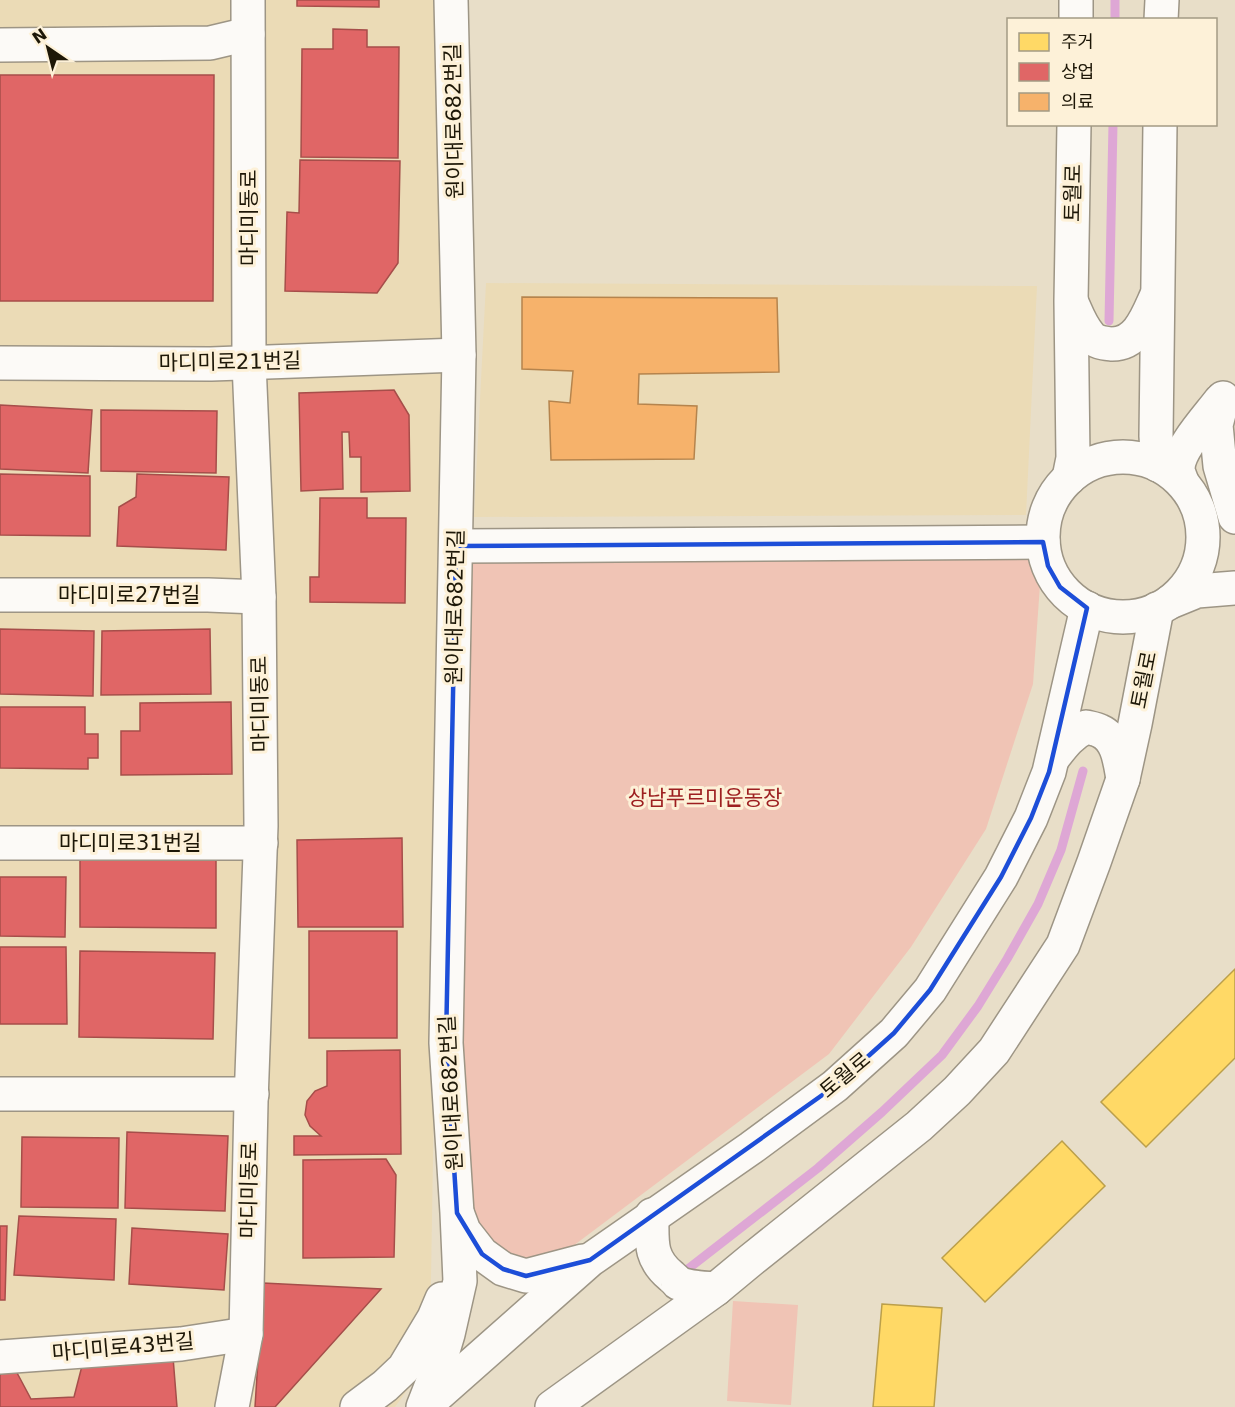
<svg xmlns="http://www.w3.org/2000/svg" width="1235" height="1407" font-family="'DejaVu Sans','Noto Sans KR',sans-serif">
<rect width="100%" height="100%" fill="#e8dec8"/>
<g fill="#ebdbb6">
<polygon points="0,0 439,0 446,372 430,1340 425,1365 395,1407 0,1407"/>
<polygon points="486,283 1037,286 1026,515 474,517"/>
</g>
<g fill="#f0c4b5">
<polygon points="1043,542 1033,684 986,829 911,947 829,1054 565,1252 522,1261 492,1253 464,1215 456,546"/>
<polygon points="733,1301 798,1305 791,1405 727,1401"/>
</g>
<g fill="#ffd966" stroke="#bb9f4a" stroke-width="1.5">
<polygon points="1235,969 1235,1058 1146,1147 1101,1102"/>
<polygon points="1062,1141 1105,1186 985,1302 942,1258"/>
<polygon points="882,1304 942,1308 934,1407 873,1407"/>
</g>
<g fill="#e06666" stroke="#a64e4a" stroke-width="1.5">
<polygon points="297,0 379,0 379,7 297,6"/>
<polygon points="333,29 367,30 367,47 399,47 398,158 301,157 302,49 333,49"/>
<polygon points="0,75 214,75 213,301 0,301"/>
<polygon points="300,160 400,161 398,263 377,293 285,291 287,212 299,213"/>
<polygon points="394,390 409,415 410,491 361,492 361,457 350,457 349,432 342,432 343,489 301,491 299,393"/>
<polygon points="0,405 92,410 88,473 0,469"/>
<polygon points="101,410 217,411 216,473 101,471"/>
<polygon points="0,474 90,476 90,536 0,535"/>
<polygon points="137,474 229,477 226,550 117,546 119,507 136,497"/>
<polygon points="320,498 367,498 367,518 406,518 405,603 310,602 310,577 319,577"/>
<polygon points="0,629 94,631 93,696 0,694"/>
<polygon points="210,629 211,694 101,695 102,631"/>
<polygon points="231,702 232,774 121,775 121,731 140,731 140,703"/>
<polygon points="0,707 85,707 85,734 98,734 98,758 88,758 88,769 0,768"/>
<polygon points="402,838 403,927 298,927 297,840"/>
<polygon points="80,858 216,859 216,928 80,927"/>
<polygon points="0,877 66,877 65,937 0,936"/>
<rect x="309" y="931" width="88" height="107"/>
<polygon points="0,947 66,947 67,1024 0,1024"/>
<polygon points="80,951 215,953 213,1039 79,1037"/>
<polygon points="400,1050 401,1154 294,1155 294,1136 321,1136 310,1126 305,1115 307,1101 315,1091 327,1086 327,1051"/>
<polygon points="127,1132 228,1136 225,1211 125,1208"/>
<polygon points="22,1137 119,1138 118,1208 21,1207"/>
<polygon points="386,1159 396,1175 394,1257 303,1258 303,1160"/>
<polygon points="19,1216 116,1219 114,1280 14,1275"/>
<polygon points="0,1226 7,1226 5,1300 0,1300"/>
<polygon points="132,1228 228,1234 224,1290 129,1284"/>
<polygon points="263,1283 381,1289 275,1407 255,1407"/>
<polygon points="173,1357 177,1407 0,1407 0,1372 16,1371 31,1399 74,1397 83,1362"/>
</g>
<polygon fill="#f6b26b" stroke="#b5844d" stroke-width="1.5" points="522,297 777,298 779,372 639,374 638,404 697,406 694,459 551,460 549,401 570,403 573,371 522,369"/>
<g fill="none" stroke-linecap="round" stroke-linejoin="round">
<g stroke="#dea7d5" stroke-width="9">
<polyline points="1115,20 1115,0"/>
<polyline points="1109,321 1113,124"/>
<polyline points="684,1272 818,1168 882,1112 942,1055 978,1006 1007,959 1038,904 1061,850 1083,771"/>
</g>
<defs>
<g id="minor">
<polyline points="1076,20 1076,0"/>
<polyline points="1161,20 1162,0"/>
<polyline points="0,45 210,43 248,34"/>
<path d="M1072 303C1077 314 1081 326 1090 336 1095 342 1103 343 1111 344 1137 345 1147 317 1156 297"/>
<polyline points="0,363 211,364 459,355"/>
<polyline points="1223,398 1216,425 1220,466 1235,517"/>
<circle cx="1123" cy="537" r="80"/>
<polyline points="1158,465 1156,436 1160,124"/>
<polyline points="1069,478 1073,458 1071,301 1074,124"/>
<path d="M1182 482C1181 478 1178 473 1178 469 1178 449 1208 417 1220 401"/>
<polyline points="456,546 1043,542"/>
<polyline points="0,595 208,595 259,597"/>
<polyline points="1170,602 1197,591 1235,588"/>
<path d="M1053 758C1063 745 1071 734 1086 727 1090 728 1096 729 1100 731 1118 739 1120 762 1123 779"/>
<polyline points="0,843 261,843"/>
<polyline points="0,1094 252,1094"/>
<polyline points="458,1215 464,1231 482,1254 503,1269 526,1276 583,1261"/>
<path d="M652 1215C652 1241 649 1258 671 1276 672 1277 678 1282 678 1283 689 1288 704 1288 716 1289"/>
<polyline points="0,1357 181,1344 246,1334"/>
<polyline points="426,1405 590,1260 751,1148 835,1086 894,1033 930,990 1001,877 1031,818 1049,772 1087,608"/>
<polyline points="232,1407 246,1334 251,1102 261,826 259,597 249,363 248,0"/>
<polyline points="357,1407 385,1386 404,1368 434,1318 442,1299"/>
<polyline points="423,1407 437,1371 448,1334 460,1281 457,1213 446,1043 459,355 451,0"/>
<polyline points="552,1407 716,1289 751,1260 919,1126 957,1091 994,1051 1063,945 1094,862 1123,779 1135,724 1157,609"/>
</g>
</defs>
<use href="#minor" stroke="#9d9585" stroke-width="36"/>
<use href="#minor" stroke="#fcfaf7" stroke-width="33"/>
</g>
<path fill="none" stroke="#1d4ed8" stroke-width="4.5" stroke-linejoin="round" d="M1043 542 1048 566 1060 587 1087 608 1049 772 1031 818 1001 877 930 990 894 1033 835 1086 590 1260 526 1276 503 1269 482 1254 457 1213 446 1043 456 546Z"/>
<g text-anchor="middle" stroke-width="6" stroke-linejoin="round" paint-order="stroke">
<g font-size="21" fill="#1d1707" stroke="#fdf1d8">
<text transform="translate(454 121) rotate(-91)" y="7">원이대로682번길</text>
<text transform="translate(1073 193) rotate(-89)" y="7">토월로</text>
<text transform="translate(249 218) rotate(-90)" y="7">마디미동로</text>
<text transform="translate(230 362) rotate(-1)" y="7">마디미로21번길</text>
<text x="129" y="602">마디미로27번길</text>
<text transform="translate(455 607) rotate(-89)" y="7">원이대로682번길</text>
<text transform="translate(1144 680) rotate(-79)" y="7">토월로</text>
<text transform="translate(260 704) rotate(-91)" y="7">마디미동로</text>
<text x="130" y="850">마디미로31번길</text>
<text transform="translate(845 1075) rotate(-40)" y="7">토월로</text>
<text transform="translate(451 1093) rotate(-93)" y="7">원이대로682번길</text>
<text transform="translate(249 1190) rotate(-89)" y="7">마디미동로</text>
<text transform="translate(123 1347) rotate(-5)" y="7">마디미로43번길</text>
</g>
<g font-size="21" fill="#9d1f20" stroke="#fdf1d8">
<text x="705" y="805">상남푸르미운동장</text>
</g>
</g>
<rect x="1007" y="18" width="210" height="108" fill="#fdf1d8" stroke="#a39a84" stroke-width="1.5"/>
<rect x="1019" y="33" width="30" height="18" fill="#ffd966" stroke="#a39a84" stroke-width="1.5"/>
<text x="1061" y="48" font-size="18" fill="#1d1707">주거</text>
<rect x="1019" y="63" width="30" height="18" fill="#e06666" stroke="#a39a84" stroke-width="1.5"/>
<text x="1061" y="78" font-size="18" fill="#1d1707">상업</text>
<rect x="1019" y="93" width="30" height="18" fill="#f6b26b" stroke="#a39a84" stroke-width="1.5"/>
<text x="1061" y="108" font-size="18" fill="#1d1707">의료</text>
<g transform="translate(48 48) rotate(325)" stroke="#fdf1d8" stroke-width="4.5" paint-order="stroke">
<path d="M0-4.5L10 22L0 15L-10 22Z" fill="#1d1707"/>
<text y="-9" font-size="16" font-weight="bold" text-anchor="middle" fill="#1d1707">N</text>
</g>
</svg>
